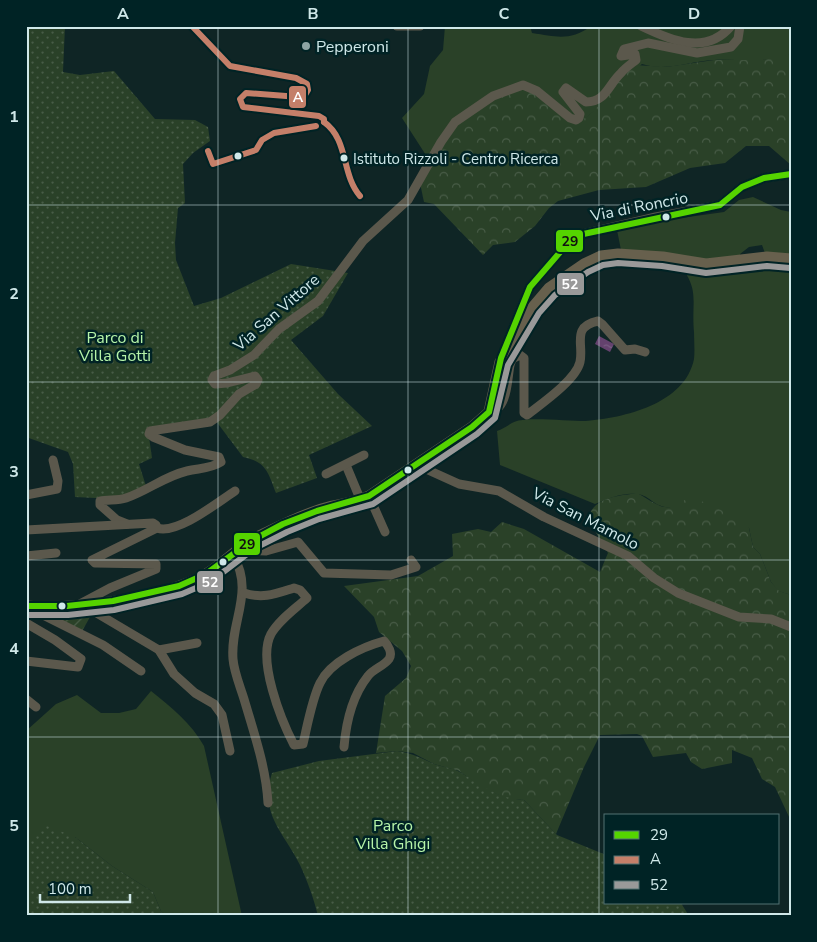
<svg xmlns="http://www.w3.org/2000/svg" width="817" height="942" font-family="'Nunito Sans',sans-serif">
<defs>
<pattern id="forest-crowns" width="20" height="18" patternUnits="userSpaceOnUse" patternTransform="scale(1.25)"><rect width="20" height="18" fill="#2a4128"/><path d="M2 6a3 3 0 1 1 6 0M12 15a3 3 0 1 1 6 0" fill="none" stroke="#485c47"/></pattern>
<pattern id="park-dots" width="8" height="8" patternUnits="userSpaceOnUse" patternTransform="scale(1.25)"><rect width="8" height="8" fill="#2a4128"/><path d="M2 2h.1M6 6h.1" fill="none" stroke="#485c47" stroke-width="1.8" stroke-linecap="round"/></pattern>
<pattern id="garden-furrows" width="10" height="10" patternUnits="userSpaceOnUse" patternTransform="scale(1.25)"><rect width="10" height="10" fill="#2a4128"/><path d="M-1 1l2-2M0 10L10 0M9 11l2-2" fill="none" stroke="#485c47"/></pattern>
<pattern id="water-ripples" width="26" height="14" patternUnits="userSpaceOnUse" patternTransform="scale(1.25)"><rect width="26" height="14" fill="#64426e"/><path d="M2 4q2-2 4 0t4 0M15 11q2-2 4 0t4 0" fill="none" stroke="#795d83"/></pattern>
</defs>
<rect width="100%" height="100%" fill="#0f2525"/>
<g fill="#2a4128" fill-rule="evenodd">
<path d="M445 26H530L532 33C558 37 569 41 592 26H791V54C767 64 740 59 714 60 690 61 666 72 642 64L610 91 599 107 581 122 431 163 402 118 424 94 430 66 443 50Z"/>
<path d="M753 197 781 210 791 212V595L778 591 771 582 760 554 753 547 749 528 677 507C653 510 653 496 637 494 624 492 606 499 595 504L500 465 497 431C504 429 510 423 517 421 529 417 569 421 585 421 624 418 685 404 694 359 695 350 694 341 694 332 691 298 701 291 677 261L622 255 617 230 660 221 724 212 739 200ZM762 245 766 256 740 258V254L749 247Z"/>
<path d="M151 691C172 708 191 723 204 746L242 916H163L153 892 112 866 75 837 26 842V731L56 704 77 695 101 713H119L136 709Z"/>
</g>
<g fill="url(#forest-crowns)">
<path d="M791 54V165L769 146H746L725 163 690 168 646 187 599 190 558 201 549 208 535 226 515 242 493 245 483 255 434 204 424 202 420 183 450 126 507 90 529 89 581 121C604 106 614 81 635 65L666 67 714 60H763Z"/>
<path d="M637 493C661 506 666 516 690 496L741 519 749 528 753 547 760 554 771 582 779 591 791 595V821L775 787 762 779 752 758 732 750V763L702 769 691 762 686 753 653 757 642 736 637 734 600 735 584 767 556 834 524 800 508 799 483 788 459 771 434 764 413 753 397 751 376 753 385 696 406 678 411 666 402 651 379 632 374 617 344 586 418 576 453 556 452 534 478 529 491 532 502 522 524 529 600 572 608 553 594 529 590 513C599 496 620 496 637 493Z"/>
</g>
<g fill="url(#park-dots)">
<path d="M26 26H65L63 72 80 75 114 71 155 119 195 120 208 127 210 141 193 153 183 164 185 203 178 208 175 243 176 260 194 306 221 298 291 264 348 273 323 316 291 340 338 394 372 426 309 455 317 478 276 493C268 473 267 462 243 457L216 421 148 430 152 458 139 464 146 486 116 499 75 497 73 464 68 452 26 437Z"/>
<path d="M397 751C412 753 421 758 434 764 443 767 453 768 460 772 483 786 496 798 524 800L557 835 606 855V903H681L689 916H318C314 899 307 880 300 865 283 831 259 814 272 773L319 761Z"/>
<polygon points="45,825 75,837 112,866 153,892 163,916 26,916 26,842"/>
</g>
<polygon fill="url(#garden-furrows)" points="78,612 90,617 81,633 53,616"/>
<polygon fill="url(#water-ripples)" points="599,336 614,344 610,352 595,344"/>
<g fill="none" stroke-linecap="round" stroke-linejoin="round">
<g stroke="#5b584c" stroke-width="9">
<polyline points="192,26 230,66"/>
<polyline points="397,26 420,26"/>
<path d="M641 26C670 40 706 56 731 26"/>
<polyline points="508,341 530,287 574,236 656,217 720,205 742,187 764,178 791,174"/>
<path d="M489 412C508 410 507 380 510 365L512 359 520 355 524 358V413L527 415C541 404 576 380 580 362 584 344 571 327 598 321L602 324 625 350 635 349 645 352"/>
<polyline points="346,465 361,501"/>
<polyline points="417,465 459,484 499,491 544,517 628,556 654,578 678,593 739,617 771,619 791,627"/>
<polyline points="326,474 364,455"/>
<polyline points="26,495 57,489 58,481 53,460"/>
<polyline points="369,496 385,532"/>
<path d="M127 524 117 520 100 505V501C108 499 117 501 126 498 147 491 165 476 187 471 199 468 210 469 221 462L219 457 185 450 153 437 149 434 150 431 210 422 220 415 239 394 256 384 258 380 255 376 227 383 215 384 212 380 214 376 230 370 254 355 279 329 318 301 363 241 408 200 441 142 455 122 493 96 523 85 537 91 570 118 576 120 579 118 580 114 563 92 566 88 586 102C606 102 608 85 621 73 625 68 631 64 636 60L635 54 621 56 624 49 648 43 697 53 731 47 738 39 740 26"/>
<path d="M157 528C177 535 218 502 235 491"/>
<polyline points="26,530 153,523 156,525 157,528 92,560 95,563 156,564 156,569 110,588 78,605"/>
<polyline points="239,550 266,551 298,542 324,573 391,575 416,567 411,560"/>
<path d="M233 555C255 592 230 621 233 659 234 672 240 686 244 699 254 733 266 767 268 803"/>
<polyline points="26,556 56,553"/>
<path d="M244 593C263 599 275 594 294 588L300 590 307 598C295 609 279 620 271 634 257 660 281 720 294 745L303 744C307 727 312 699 320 683 330 662 362 647 384 641 388 645 393 653 389 659 384 666 373 669 368 676 352 696 346 723 344 747"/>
<polyline points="83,605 159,650 174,674 195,693 214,704 222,715 230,751"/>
<polyline points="37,607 45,616 103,645 141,671"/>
<polyline points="26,623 55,640 81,659 78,667 26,661"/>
<polyline points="159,650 197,643"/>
<polyline points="26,699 36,707"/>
</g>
<path stroke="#67604d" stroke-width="11" d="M26 606C74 610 154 599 197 579 221 568 236 547 259 536 280 526 303 514 325 508 340 504 355 503 369 496L472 427 489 412 500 362 532 308 549 288 584 264 601 256 618 254 663 257 706 264 767 257 791 259"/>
<defs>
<polyline id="bus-1" points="26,606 67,606 113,601 179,586 206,574 251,541 283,524 317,511 369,496 472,427 489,412 501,358 530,287 574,236 720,205 742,187 764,178 791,174"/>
<g id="bus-2">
<polyline points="192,26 230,66 296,78 307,84 308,90 305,95 299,97 246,93 240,99 243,107 319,116 324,119 324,122"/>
<path d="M324 122C349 140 341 174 360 196"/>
<polyline points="208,151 213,164 256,150 262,140 274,133 316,126"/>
</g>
<polyline id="bus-3" points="26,615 68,615 114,610 182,594 210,582 255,548 287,532 319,519 373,504 477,434 495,418 508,365 539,313 555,295 588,272 603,265 618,263 662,266 706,273 767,266 790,268"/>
</defs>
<use href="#bus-1" stroke="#002325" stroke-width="10"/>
<use href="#bus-2" stroke="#002325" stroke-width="10"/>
<use href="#bus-3" stroke="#002325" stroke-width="10"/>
<use href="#bus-1" stroke="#55d400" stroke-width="6"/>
<use href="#bus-2" stroke="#c47f69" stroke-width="6"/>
<use href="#bus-3" stroke="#999" stroke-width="6"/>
</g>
<path fill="none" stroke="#cfe8e9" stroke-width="1" stroke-opacity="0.55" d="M218 26V916M408 26V916M599 26V916M26 205H791M26 382H791M26 560H791M26 737H791"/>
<circle fill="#8ca4a4" stroke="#002325" stroke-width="2" cx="306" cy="46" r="5"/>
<g fill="#cfe8e9" stroke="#002325" stroke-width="2">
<circle cx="238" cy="156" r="4.5"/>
<circle cx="344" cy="158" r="4.5"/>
<circle cx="666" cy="217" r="4.5"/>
<circle cx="408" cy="470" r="4.5"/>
<circle cx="223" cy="562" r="4.5"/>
<circle cx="62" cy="606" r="4.5"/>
</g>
<g text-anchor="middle" stroke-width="5" stroke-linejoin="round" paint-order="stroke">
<g font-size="15" fill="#cfe8e9" stroke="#002325" text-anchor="start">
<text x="353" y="164">Istituto Rizzoli - Centro Ricerca</text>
</g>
<g font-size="16" fill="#cfe8e9" stroke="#002325" text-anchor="start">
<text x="316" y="52">Pepperoni</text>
</g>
<g font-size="16" fill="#cfe8e9" stroke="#002325">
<text transform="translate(639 206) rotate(-11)" y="6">Via di Roncrio</text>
<text transform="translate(276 312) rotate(-41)" y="6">Via San Vittore</text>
<text transform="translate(586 518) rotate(27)" y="6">Via San Mamolo</text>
</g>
<g font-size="16" fill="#b6f4a9" stroke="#002325">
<text x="115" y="343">Parco di<tspan x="115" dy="18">Villa Gotti</tspan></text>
<text x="393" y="831">Parco<tspan x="393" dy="18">Villa Ghigi</tspan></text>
</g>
</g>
<g stroke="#002325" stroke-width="2">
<rect x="288" y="85" width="19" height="24" rx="5" fill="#c47f69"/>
<rect x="555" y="229" width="29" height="24" rx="5" fill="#55d400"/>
<rect x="556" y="272" width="29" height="24" rx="5" fill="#999"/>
<rect x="233" y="532" width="28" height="24" rx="5" fill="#55d400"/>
<rect x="196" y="570" width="28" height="24" rx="5" fill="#999"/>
</g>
<g font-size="14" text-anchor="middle" font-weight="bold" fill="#fff">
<text x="298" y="102">A</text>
<text x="570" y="289">52</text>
<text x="210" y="587">52</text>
</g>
<g font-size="14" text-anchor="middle" font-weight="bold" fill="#111">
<text x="570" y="246">29</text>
<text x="247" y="549">29</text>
</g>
<rect width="817" height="942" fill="none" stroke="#002325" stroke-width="55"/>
<rect x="604" y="814" width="175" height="90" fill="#002325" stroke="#537273"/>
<rect x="614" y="831" width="25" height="8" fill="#55d400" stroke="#537273"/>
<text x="650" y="840" font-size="15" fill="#cfe8e9">29</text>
<rect x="614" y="856" width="25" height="8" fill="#c47f69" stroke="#537273"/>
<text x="650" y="864" font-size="15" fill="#cfe8e9">A</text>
<rect x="614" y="881" width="25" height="8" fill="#999999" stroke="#537273"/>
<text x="650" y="890" font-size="15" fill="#cfe8e9">52</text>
<path d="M40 894v8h90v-8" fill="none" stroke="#cfe8e9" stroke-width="2.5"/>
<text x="48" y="894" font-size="15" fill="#cfe8e9" stroke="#002325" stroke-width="4" paint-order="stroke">100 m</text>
<rect x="28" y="28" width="762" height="886" fill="none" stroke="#cfe8e9" stroke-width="2"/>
<g font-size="16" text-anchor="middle" font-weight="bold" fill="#cfe8e9">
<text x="123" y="19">A</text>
<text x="313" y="19">B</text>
<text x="504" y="19">C</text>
<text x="694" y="19">D</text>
<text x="14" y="122">1</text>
<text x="14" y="299">2</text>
<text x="14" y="477">3</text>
<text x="14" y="654">4</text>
<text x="14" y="831">5</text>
</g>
</svg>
